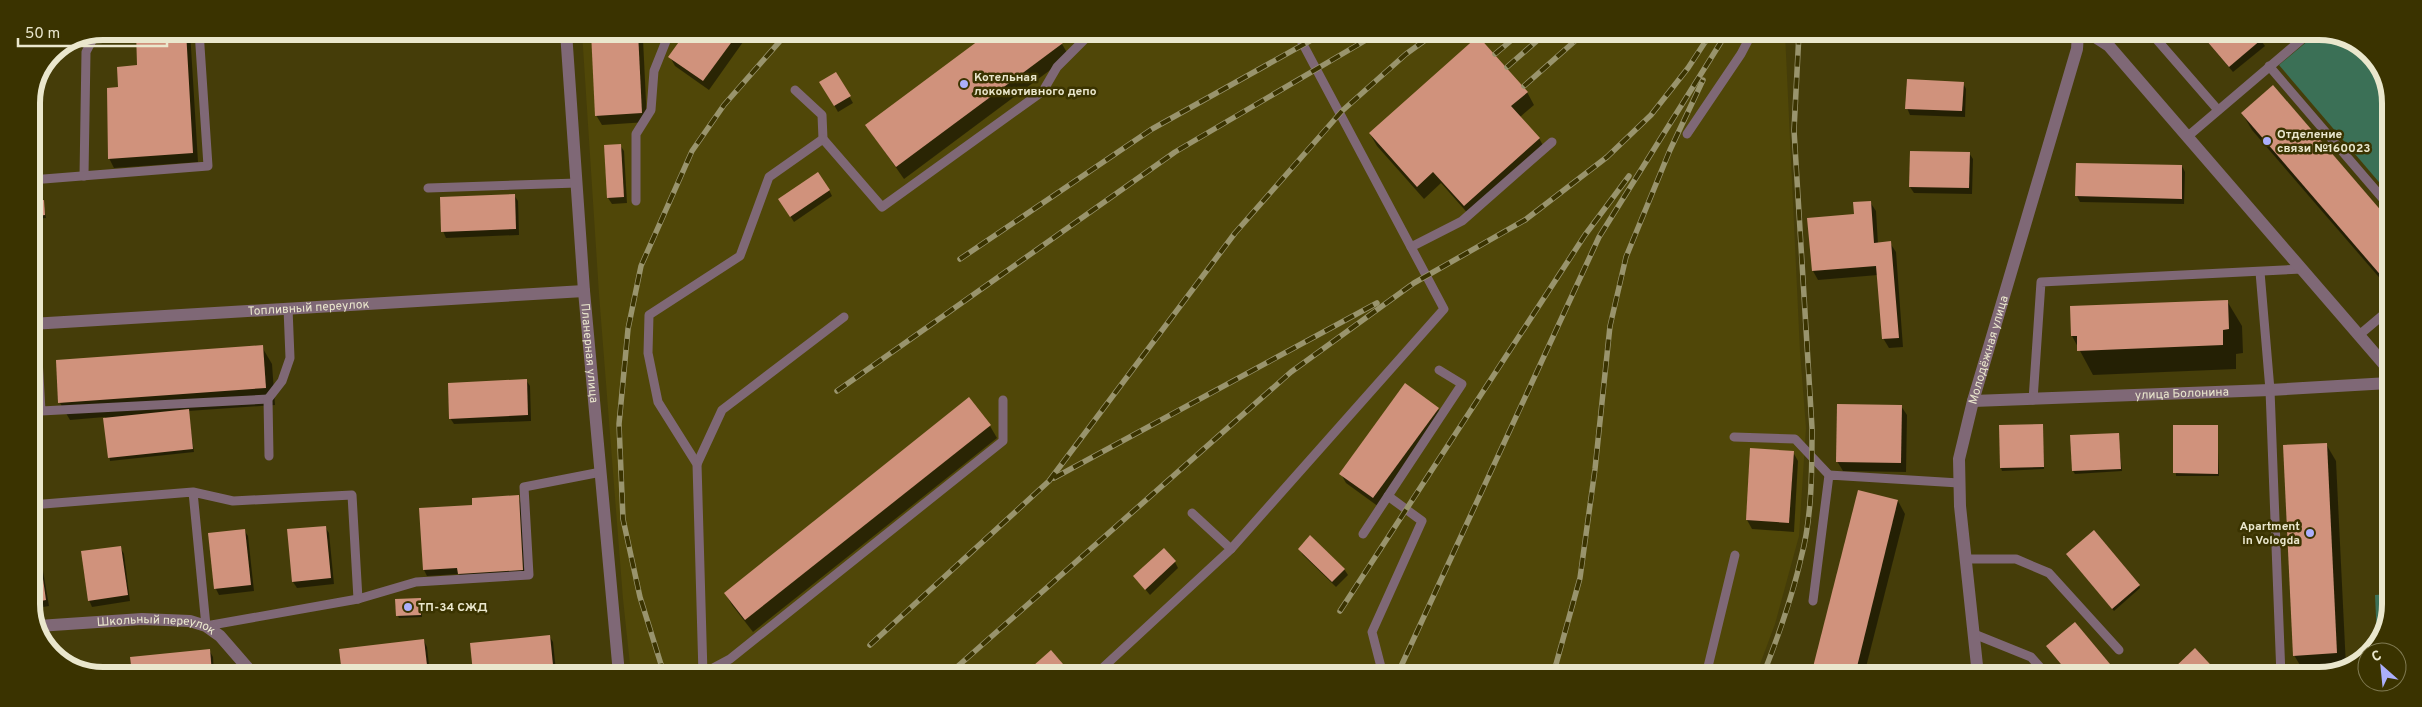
<svg xmlns="http://www.w3.org/2000/svg" width="2422" height="707" font-family="Overpass,sans-serif">
<rect width="100%" height="100%" fill="#453d09"/>
<polygon fill="#504708" points="582,32 1785,33 1800,352 1806,428 1799,536 1775,624 1756,675 631,674 623,599 599,294"/>
<g fill="#3b7056">
<polygon points="2316,34 2338,34 2373,56 2391,98 2390,195 2279,65"/>
<polygon points="2389,594 2388,623 2377,639 2375,595"/>
</g>
<g fill="#0007">
<polygon points="137,31 190,31 198,162 114,168 109,158 119,88 138,66"/>
<polygon points="592,32 638,32 643,39 647,122 602,125 596,115"/>
<polygon points="688,32 743,32 740,36 743,42 709,90 675,66 670,57"/>
<polygon points="1967,33 1967,39 1911,40 1908,33"/>
<polygon points="2200,33 2256,34 2265,46 2233,72"/>
<polygon points="1062,44 1069,56 904,179 866,125"/>
<polygon points="2372,55 2373,56 2378,67 2372,61"/>
<polygon points="836,73 853,103 838,112 821,82"/>
<polygon points="1963,83 1966,89 1965,117 1910,115 1907,108"/>
<polygon points="2273,87 2390,223 2390,290 2252,130 2242,113"/>
<polygon points="1527,92 1534,105 1520,117 1539,138 1546,151 1471,217 1441,183 1424,199 1377,146 1370,134"/>
<polygon points="620,145 624,151 627,203 612,204 608,198 605,146"/>
<polygon points="1969,153 1973,159 1972,194 1914,193 1910,187"/>
<polygon points="2077,164 2182,166 2185,172 2184,204 2080,202 2077,196"/>
<polygon points="829,190 832,196 794,222 783,205"/>
<polygon points="514,195 518,201 519,235 446,238 443,231"/>
<polygon points="43,202 46,218 33,219 31,216"/>
<polygon points="1870,202 1876,211 1878,244 1890,243 1896,252 1903,347 1889,348 1883,338 1878,275 1818,280 1813,271"/>
<polygon points="2227,301 2242,326 2243,353 2236,354 2236,369 2093,375 2072,336 2071,308"/>
<polygon points="262,347 272,364 275,405 188,411 194,452 110,461 105,417 70,420 60,403"/>
<polygon points="526,380 530,386 531,421 454,424 450,418"/>
<polygon points="1405,385 1438,409 1444,419 1379,507 1346,483 1341,474"/>
<polygon points="1901,406 1907,415 1906,472 1843,471 1837,461"/>
<polygon points="37,420 42,459 31,460 31,421"/>
<polygon points="2042,425 2044,469 2002,471 2001,468"/>
<polygon points="990,426 997,438 753,632 732,605 725,593"/>
<polygon points="2175,426 2217,426 2219,476 2176,476"/>
<polygon points="2118,434 2122,471 2075,474 2073,471"/>
<polygon points="2326,444 2336,461 2346,667 2334,671 2304,672 2294,655"/>
<polygon points="1793,452 1798,461 1794,532 1752,529 1747,520"/>
<polygon points="1859,491 1898,501 1905,514 1864,675 1813,675"/>
<polygon points="518,497 521,503 526,576 463,580 459,574 427,576 424,570 474,506"/>
<polygon points="325,527 329,533 334,584 297,588 293,582"/>
<polygon points="244,530 248,536 254,591 219,595 216,589"/>
<polygon points="120,547 124,554 130,601 92,607 89,600"/>
<polygon points="1299,549 1344,569 1348,575 1336,587 1303,555"/>
<polygon points="38,553 41,559 49,606 31,609 31,554"/>
<polygon points="2069,557 2139,585 2140,588 2114,611"/>
<polygon points="1175,562 1178,568 1150,595 1135,577"/>
<polygon points="420,599 422,617 399,618 398,616"/>
<polygon points="549,636 553,642 556,671 528,674 474,673"/>
<polygon points="424,641 427,647 430,674 343,674"/>
<polygon points="209,650 213,657 214,674 133,673 131,658"/>
<polygon points="1051,652 1065,671 1061,674 1026,674"/>
<polygon points="2030,667 2033,675 1993,675 1992,670"/>
</g>
<g fill="#d0927c">
<polygon points="136,31 186,31 193,153 108,159 107,88 118,87 117,67 137,65"/>
<polygon points="591,32 638,32 642,113 595,116"/>
<polygon points="686,32 739,32 703,81 668,57"/>
<polygon points="990,32 1055,32 1063,43 896,167 865,125"/>
<polygon points="2200,33 2258,34 2262,39 2229,67"/>
<polygon points="1478,36 1528,92 1511,106 1540,138 1464,206 1433,172 1417,187 1369,133"/>
<polygon points="836,72 851,96 834,106 819,82"/>
<polygon points="1907,79 1964,82 1962,111 1905,109"/>
<polygon points="2273,85 2390,221 2390,286 2241,113"/>
<polygon points="621,144 624,197 607,198 604,145"/>
<polygon points="1910,151 1970,152 1969,188 1909,187"/>
<polygon points="2076,163 2182,165 2182,199 2075,196"/>
<polygon points="818,172 830,190 790,217 778,199"/>
<polygon points="515,194 516,229 441,232 440,197"/>
<polygon points="44,200 45,215 31,217 31,202"/>
<polygon points="1871,201 1874,243 1891,241 1899,338 1882,339 1876,266 1812,271 1807,218 1854,214 1853,202"/>
<polygon points="2228,300 2229,329 2223,330 2223,345 2077,351 2077,336 2071,336 2070,306"/>
<polygon points="263,345 266,388 58,403 56,360"/>
<polygon points="527,379 528,415 449,419 448,383"/>
<polygon points="1405,383 1439,408 1373,498 1339,474"/>
<polygon points="969,397 991,425 745,620 724,593"/>
<polygon points="1837,404 1902,405 1901,463 1836,462"/>
<polygon points="189,409 193,449 108,458 103,418"/>
<polygon points="37,419 41,456 31,457 31,420"/>
<polygon points="2043,424 2044,467 2000,468 1999,425"/>
<polygon points="2173,425 2218,425 2218,474 2173,473"/>
<polygon points="2119,433 2121,469 2072,471 2070,435"/>
<polygon points="2327,443 2337,653 2293,656 2283,445"/>
<polygon points="1750,448 1794,451 1789,523 1746,520"/>
<polygon points="1858,490 1898,500 1855,675 1811,675"/>
<polygon points="519,495 523,570 458,574 457,568 423,570 419,508 472,505 472,498"/>
<polygon points="326,526 331,578 292,582 287,529"/>
<polygon points="245,529 251,585 214,589 208,533"/>
<polygon points="2094,530 2140,585 2112,609 2066,554"/>
<polygon points="1310,535 1345,569 1332,582 1298,549"/>
<polygon points="121,546 128,595 88,601 81,551"/>
<polygon points="1164,548 1176,561 1145,590 1133,576"/>
<polygon points="39,551 46,600 31,603 31,552"/>
<polygon points="421,598 421,615 396,616 395,599"/>
<polygon points="2075,622 2120,676 2070,675 2046,646"/>
<polygon points="550,635 553,665 473,673 470,643"/>
<polygon points="424,639 428,674 342,674 339,649"/>
<polygon points="2195,648 2221,676 2177,676 2172,670"/>
<polygon points="210,649 212,674 132,673 130,657"/>
<polygon points="1051,650 1063,664 1051,674 1024,674"/>
<polygon points="2030,665 2031,675 1992,675 1991,669"/>
</g>
<g fill="none" stroke-linecap="round" stroke-linejoin="round">
<g stroke="#7f6876" stroke-width="9">
<polyline points="2151,33 2218,110"/>
<polyline points="2269,66 2390,207"/>
<polyline points="795,90 822,115 823,139"/>
<polyline points="1687,134 1741,54 1752,33"/>
<polyline points="2187,137 2308,34"/>
<polyline points="84,176 86,52 95,35"/>
<polyline points="31,180 208,166 199,31"/>
<polyline points="428,188 577,183"/>
<polyline points="636,201 636,134 651,110 654,71 666,41 673,32"/>
<polyline points="1411,247 1462,221 1552,142"/>
<polyline points="2260,272 2270,390 2281,676"/>
<polyline points="36,323 41,411 268,399"/>
<polyline points="2358,336 2390,309"/>
<polyline points="2033,400 2041,282 2302,269"/>
<polyline points="1734,437 1795,439 1829,475"/>
<polyline points="269,456 268,399 282,381 290,358 288,308"/>
<polyline points="697,464 722,410 844,317"/>
<polyline points="1388,496 1462,384 1439,370"/>
<polyline points="31,505 193,492 206,626 358,599 352,495 233,501 193,492"/>
<polyline points="1363,534 1388,496 1422,521 1372,632 1381,667 1392,675"/>
<polyline points="1231,549 1444,309 1297,33"/>
<polyline points="1965,559 2016,559 2049,573 2119,650"/>
<polyline points="358,599 416,582 529,575 524,487 601,472"/>
<polyline points="1813,601 1829,475 1959,483"/>
<polyline points="1974,634 2031,657 2047,675"/>
<polyline points="702,674 730,659 1003,441 1003,400"/>
<polyline points="703,674 697,464 658,402 648,353 649,315 740,256 769,177 823,139 882,207 1043,91 1057,67 1087,37 1083,32"/>
<polyline points="1096,674 1231,549 1192,513"/>
<polyline points="1706,675 1735,555"/>
</g>
<g stroke="#7f6876" stroke-width="12">
<polyline points="2089,33 2109,46 2389,370"/>
<path id="s1" d="M31 324 584 291"/>
<path id="s2" d="M1973 401 2270 390 2389 383"/>
<path id="s3" d="M38 626 142 619 190 621 206 626 220 636 253 674"/>
<path id="s4" d="M1978 675 1960 506 1959 459 1973 401 2077 49 2078 33"/>
</g>
<path stroke="#7f6876" stroke-width="12" id="s5" d="M566 32 584 291 619 674"/>
<defs>
<g id="rail">
<polyline points="1495,54 1520,33"/>
<polyline points="1507,67 1546,33"/>
<polyline points="1524,86 1584,33"/>
<polyline points="960,259 1152,129 1324,33"/>
<polyline points="837,391 1175,152 1378,33"/>
<polyline points="1054,478 1377,303"/>
<polyline points="1340,611 1585,235 1629,176"/>
<polyline points="870,645 1049,481 1235,233 1342,111 1406,54 1435,33"/>
<polyline points="664,674 640,597 623,519 619,424 628,329 641,266 692,151 724,105 788,32"/>
<polyline points="949,674 1291,372 1414,283 1525,220 1607,157 1651,115 1688,68 1711,33"/>
<polyline points="1397,675 1599,237 1721,42"/>
<polyline points="1553,675 1580,578 1595,469 1610,326 1626,257 1670,150 1703,80"/>
<path d="M1763 675C1778 637 1792 598 1801 558 1812 518 1812 470 1812 428L1794 130 1799 33"/>
</g>
</defs>
<use href="#rail" stroke="#99946d" stroke-width="5.5"/>
<use href="#rail" stroke="#3a3300" stroke-width="4" stroke-dasharray="11" stroke-linecap="butt"/>
</g>
<g fill="#abaffb" stroke="#3a3300" stroke-width="2">
<circle cx="964" cy="84" r="5"/>
<circle cx="2267" cy="141" r="5"/>
<circle cx="2310" cy="533" r="5"/>
<circle cx="408" cy="607" r="5"/>
</g>
<g text-anchor="middle" stroke-width="5" stroke-linejoin="round" paint-order="stroke">
<g font-size="12" font-weight="bold" fill="#eae7cd" stroke="#3a3300" text-anchor="start">
<text x="974" y="81">Котельная<tspan x="974" dy="14">локомотивного депо</tspan></text>
<text x="2277" y="138">Отделение<tspan x="2277" dy="14">связи №160023</tspan></text>
<text x="2300" y="530" text-anchor="end">Apartment<tspan x="2300" dy="14">in Vologda</tspan></text>
<text x="418" y="611">ТП-34 СЖД</text>
</g>
<g font-size="12" fill="#eae7cd" stroke="#3a3300">
<text dy="4" stroke="none"><textPath href="#s1" startOffset="278">Топливный переулок</textPath></text>
<text dy="4" stroke="none"><textPath href="#s4" startOffset="330">Молодёжная улица</textPath></text>
<text dy="4" stroke="none"><textPath href="#s5" startOffset="322">Планерная улица</textPath></text>
<text dy="4" stroke="none"><textPath href="#s2" startOffset="209">улица Болонина</textPath></text>
<text dy="4" stroke="none"><textPath href="#s3" startOffset="119">Школьный переулок</textPath></text>
</g>
</g>
<path d="M0 0H2422V707H0ZM103 40H2319A63 63 0 0 1 2382 103V604A63 63 0 0 1 2319 667H103A63 63 0 0 1 40 604V103A63 63 0 0 1 103 40Z" fill="#3a3300" fill-rule="evenodd"/>
<path fill="none" stroke="#eae7cd" stroke-width="6" d="M103 40H2319A63 63 0 0 1 2382 103V604A63 63 0 0 1 2319 667H103A63 63 0 0 1 40 604V103A63 63 0 0 1 103 40Z"/>
<g transform="translate(2382 667) rotate(333)"><circle r="24" fill="#3a3300" stroke="#807b52"/>
<path d="M0-4L9 19L0 12L-9 19Z" fill="#abaffb"/>
<text y="-8" font-size="14" font-weight="bold" text-anchor="middle" fill="#eae7cd">С</text>
</g>
<path d="M18 38v8h149v-8" fill="none" stroke="#eae7cd" stroke-width="2.5"/>
<text x="25" y="38" font-size="15" fill="#eae7cd" stroke="#3a3300" stroke-width="4" paint-order="stroke">50 m</text>
</svg>
